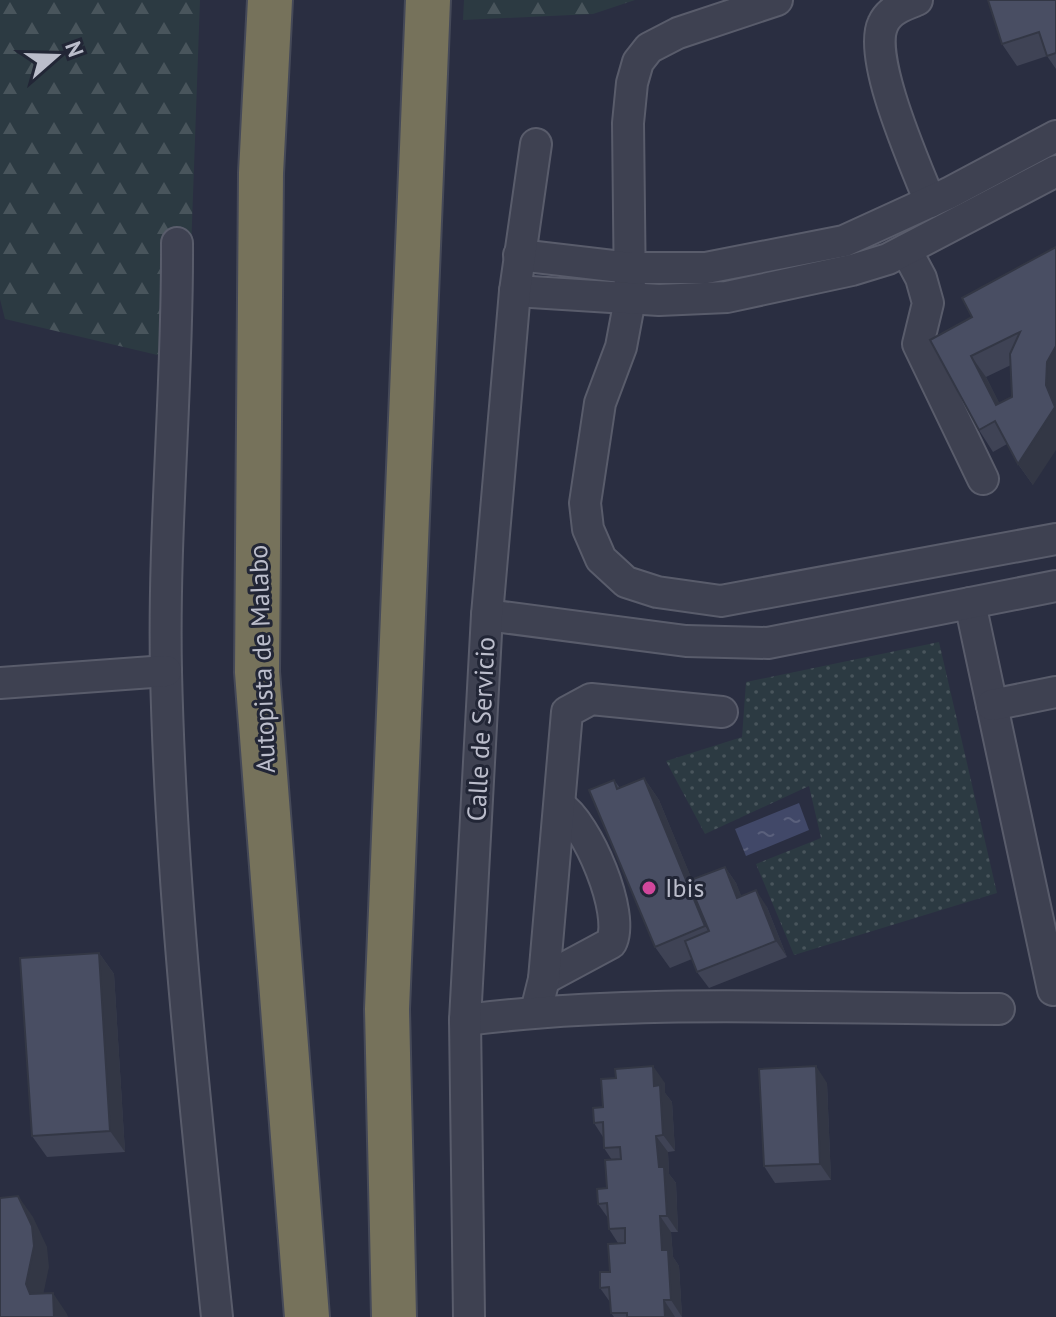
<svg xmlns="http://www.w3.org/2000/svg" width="1056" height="1317" font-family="'PT Sans',sans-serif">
<defs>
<pattern id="forest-firs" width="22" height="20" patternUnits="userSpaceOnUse" patternTransform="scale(2)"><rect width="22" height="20" fill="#2c3a42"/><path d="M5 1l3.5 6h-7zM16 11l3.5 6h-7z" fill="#49555c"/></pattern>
<pattern id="park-dots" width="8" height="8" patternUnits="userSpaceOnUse" patternTransform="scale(2)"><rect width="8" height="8" fill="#2c3a42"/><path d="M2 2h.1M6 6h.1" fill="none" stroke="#49555c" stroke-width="1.8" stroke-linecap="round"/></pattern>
<pattern id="water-ripples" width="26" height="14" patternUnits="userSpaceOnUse" patternTransform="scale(2)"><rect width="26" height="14" fill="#414868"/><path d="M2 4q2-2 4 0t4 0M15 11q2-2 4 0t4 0" fill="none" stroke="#5a607c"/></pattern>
</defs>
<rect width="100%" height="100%" fill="#2a2e41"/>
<g fill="url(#forest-firs)">
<polygon points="0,0 200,0 187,362 5,319 0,299"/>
<polygon points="464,0 635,0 593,14 463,20"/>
</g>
<polygon fill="url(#park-dots)" points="939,642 997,893 794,955 756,864 821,838 809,786 705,834 666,761 742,737 746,682"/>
<polygon fill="url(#water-ripples)" points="799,803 809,830 746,856 735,829"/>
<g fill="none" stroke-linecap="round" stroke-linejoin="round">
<defs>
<g id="minor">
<polyline points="777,0 678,33 649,48 638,62 632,83 628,123 630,299 621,347 600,403 585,503 588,529 601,559 626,582 657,592 721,601 1056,539"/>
<path d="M917 0C904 5 889 10 883 24 867 58 916 166 930 202"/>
<path d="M177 243C178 386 163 529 166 672 171 888 195 1102 217 1317"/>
<polyline points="906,250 921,278 928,303 918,344 983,479"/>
<polyline points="519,255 630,268 706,268 844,241 949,193 1056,136"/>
<polyline points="515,291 659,300 727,297 852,270 888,259 1056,171"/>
<polyline points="970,603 1053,990"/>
<polyline points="487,615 686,641 768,643 1056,586"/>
<polyline points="0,683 166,671"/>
<polyline points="992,705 1056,692"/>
<path d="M544 979 611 943C626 914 587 823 560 806"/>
<polyline points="536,1011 544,979 567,712 591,699 722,712"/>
<path d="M465 1020C642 998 821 1009 999 1009"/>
<polyline points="469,1317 465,1020 487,615 515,291 536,144"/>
</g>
<g id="highway">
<polyline points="270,0 261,173 257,672 307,1317"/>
<polyline points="394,1317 387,1009 428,0"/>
</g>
</defs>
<use href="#minor" stroke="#595c6b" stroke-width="34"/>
<use href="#highway" stroke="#454958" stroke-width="48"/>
<use href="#minor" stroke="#3e4151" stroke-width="30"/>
<use href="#highway" stroke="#76725b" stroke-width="44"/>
</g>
<g fill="#3f4355" fill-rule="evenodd">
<polygon points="1056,0 1056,69 1047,56 1017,66 1002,44"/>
<path d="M1056 247 1033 485 1018 464 1007 444 993 452 979 430 930 340 972 317ZM1011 365 1012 397 999 403 986 377Z"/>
<polygon points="644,778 659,800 692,880 725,867 736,883 741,896 767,907 787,957 709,988 697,972 692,959 670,968 655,947 614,780 620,788"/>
<polygon points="99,953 114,974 125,1152 47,1157 32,1136"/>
<polygon points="665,1083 665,1093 672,1102 675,1151 668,1152 669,1174 676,1183 678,1232 671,1232 673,1257 679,1266 682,1317 614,1317 611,1313 610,1302 600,1288 610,1272 618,1243 609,1229 608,1218 598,1204 607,1188 612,1160 604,1148 603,1137 594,1123 603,1107"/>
<polygon points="827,1083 831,1180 775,1183 764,1166"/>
</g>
<g fill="#333745">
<polygon points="1056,346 1056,450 1033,485 1018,464 1047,362"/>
<polygon points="971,356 986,377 1011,426 996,405"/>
<polygon points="644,778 659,800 720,947 705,926"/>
<polygon points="725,867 736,883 749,914 737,898"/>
<polygon points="756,890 767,907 787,957 776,941"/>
<polygon points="99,953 114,974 125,1152 110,1131"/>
<polygon points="653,1066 665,1083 665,1093 672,1102 675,1151 663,1135 654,1086"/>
<polygon points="816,1066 827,1083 831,1180 820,1164"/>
<polygon points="656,1136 668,1152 669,1174 676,1183 678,1232 667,1216 659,1167"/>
<polygon points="18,1196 33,1217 47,1247 49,1267 41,1305 30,1294 26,1284"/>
<polygon points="660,1216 671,1232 673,1257 679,1266 682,1317 671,1300 662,1250"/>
<polygon points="53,1293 67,1314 68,1317 54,1317"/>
<polygon points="664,1300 675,1317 665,1317"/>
</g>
<g fill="#494e63" stroke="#333745" stroke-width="2" fill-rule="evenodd">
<polygon points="988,0 1056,0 1056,53 1047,56 1039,32 1002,44"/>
<path d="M1056 247V346L1047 362 1046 385 1055 407 1018 464 995 421 979 430 930 340 972 317 962 298ZM1020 332 1010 354 1012 397 996 405 971 356Z"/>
<polygon points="644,778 705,926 655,947 589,790 614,780 617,789"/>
<polygon points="725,867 737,898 756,890 776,941 697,972 685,941 709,931 688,881"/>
<polygon points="99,953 110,1131 32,1136 20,958"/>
<polygon points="653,1066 654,1086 660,1085 663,1135 656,1136 659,1167 664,1167 667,1216 660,1216 662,1250 668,1250 671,1300 664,1300 665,1317 627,1317 627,1313 611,1313 609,1287 600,1288 600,1272 610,1272 608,1244 625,1243 625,1228 609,1229 607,1203 598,1204 597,1189 607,1188 605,1160 621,1159 620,1147 604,1148 603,1122 594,1123 593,1108 603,1107 601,1079 616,1078 615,1069"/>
<polygon points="816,1066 820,1164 764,1166 759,1069"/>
<polygon points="18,1196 32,1226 34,1246 26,1284 30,1294 53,1293 54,1317 0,1317 0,1198"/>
</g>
<circle fill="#d1479c" stroke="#222636" stroke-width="3" cx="649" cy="888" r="8"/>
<g text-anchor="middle" stroke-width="6" stroke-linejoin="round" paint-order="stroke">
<g font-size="26" fill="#bbbdcb" stroke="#222636">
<text transform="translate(262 659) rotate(-92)" y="9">Autopista de Malabo</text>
<text transform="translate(481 729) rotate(-87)" y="9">Calle de Servicio</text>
</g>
<g font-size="26" fill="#bbbdcb" stroke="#222636" text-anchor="start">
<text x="665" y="897">Ibis</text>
</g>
</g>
<g transform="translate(56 56) rotate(70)" stroke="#222636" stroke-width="6" paint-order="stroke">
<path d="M0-6L14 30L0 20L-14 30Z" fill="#bbbdcb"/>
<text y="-12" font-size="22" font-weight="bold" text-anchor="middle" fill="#bbbdcb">N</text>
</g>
</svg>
